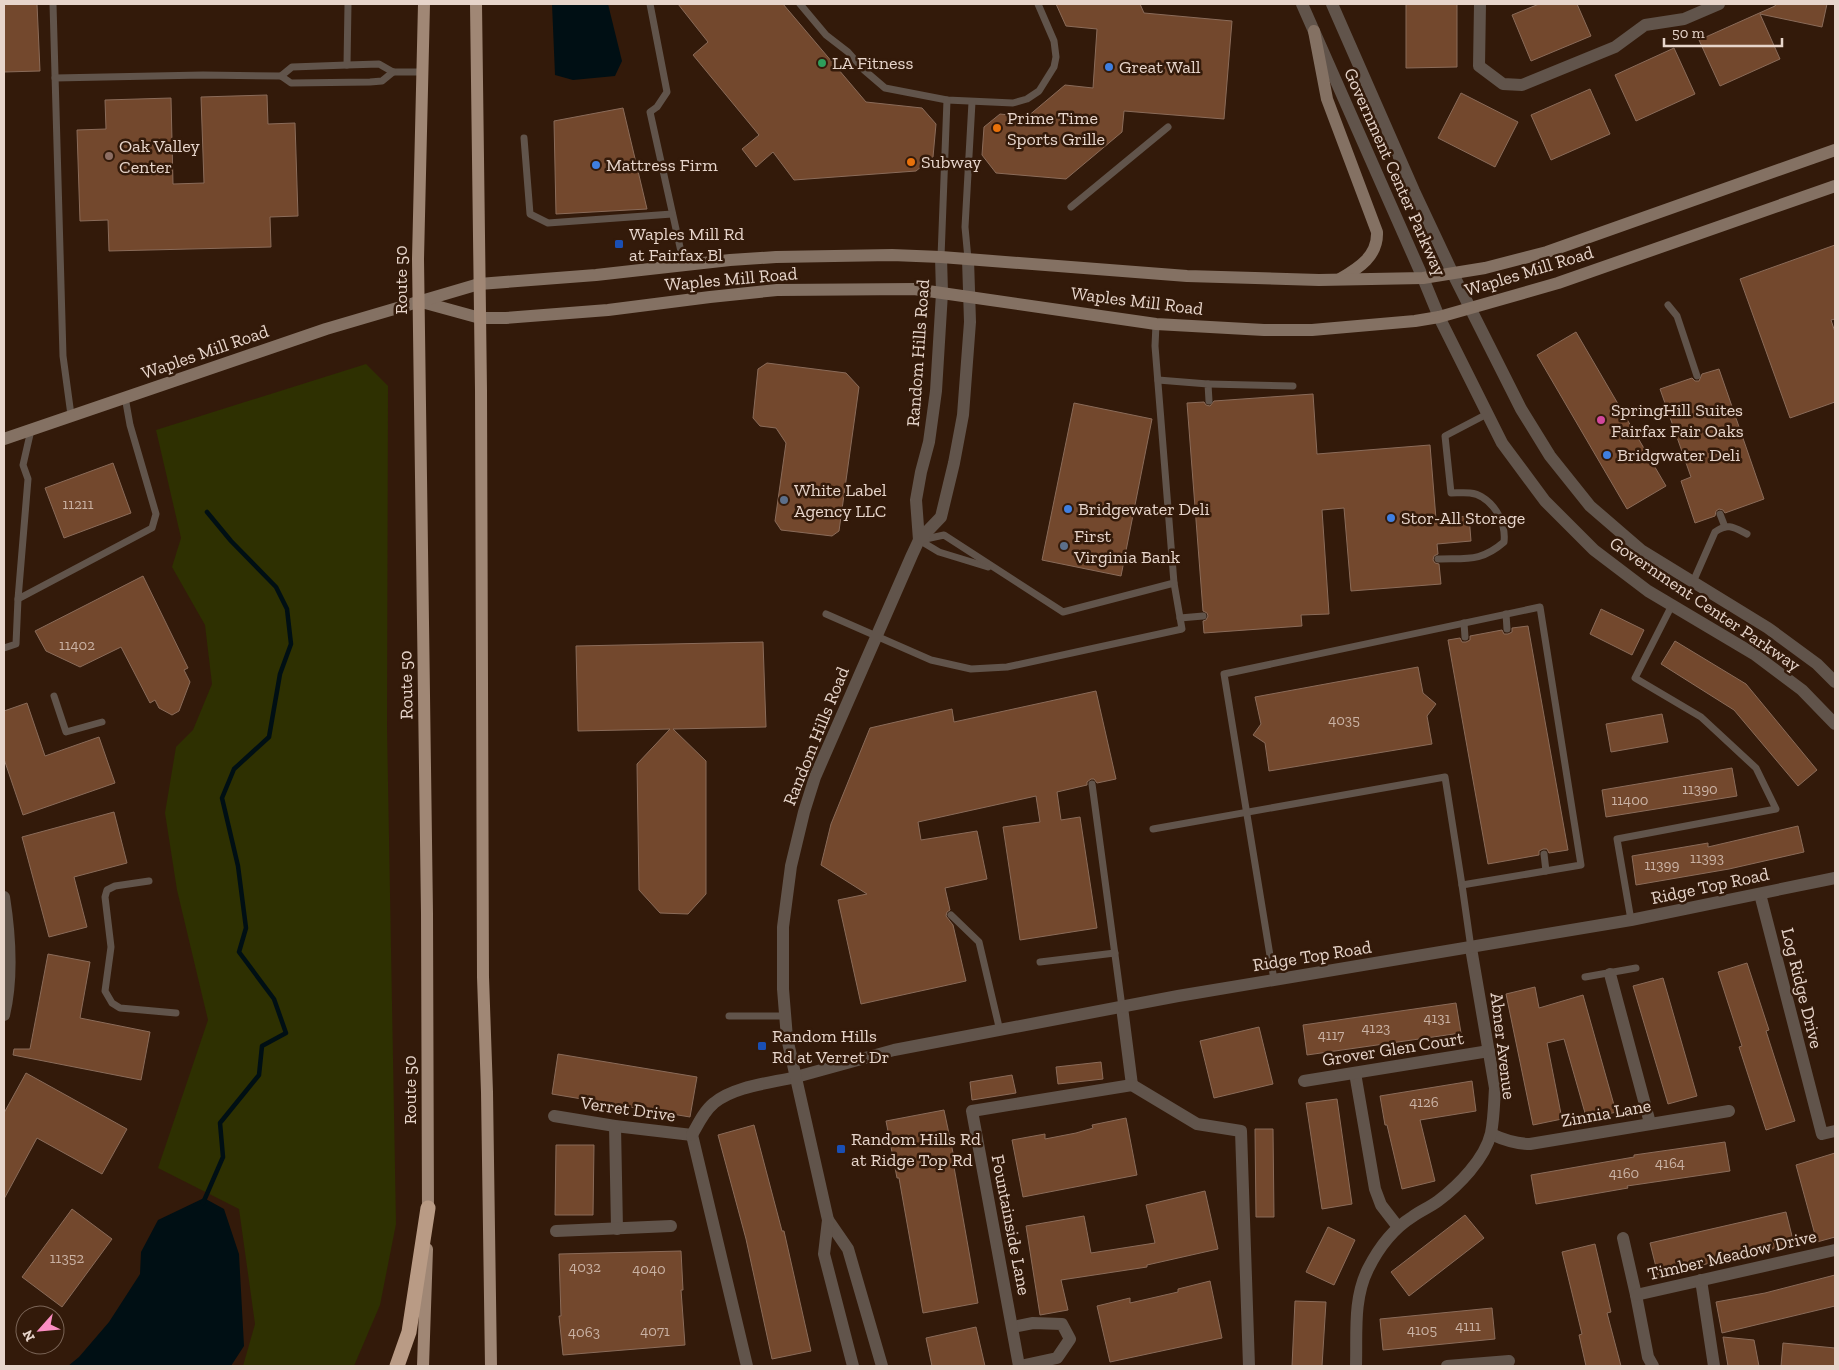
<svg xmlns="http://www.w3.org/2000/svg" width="1839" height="1370" font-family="'Zilla Slab',serif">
<rect width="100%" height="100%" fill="#331a0a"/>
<polygon fill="#2e3001" points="366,364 388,386 387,727 396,1224 380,1305 354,1366 243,1366 255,1324 239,1209 158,1168 208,1020 177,890 165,813 176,747 193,730 212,684 205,625 172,567 181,538 156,430"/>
<g fill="#000f14">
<polygon points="552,4 608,4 622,61 615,76 573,80 555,75"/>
<polygon points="204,1198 224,1209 239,1254 244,1346 231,1366 68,1366 79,1357 109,1322 140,1274 141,1252 158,1220"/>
</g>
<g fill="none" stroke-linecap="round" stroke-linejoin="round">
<polyline stroke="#000f14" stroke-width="4.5" points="203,1203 223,1157 220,1123 259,1075 262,1046 286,1033 274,999 239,952 246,928 238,866 222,798 234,769 269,737 280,674 291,644 287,609 276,587 231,541 207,512"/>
</g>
<g fill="#73482d" stroke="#8a6b59">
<polygon points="4,4 37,4 40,71 4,72"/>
<polygon points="678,4 783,4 866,102 922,108 936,124 933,157 916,171 794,180 773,152 756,167 742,149 759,135 693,55 708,42"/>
<polygon points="1056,4 1140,4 1144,13 1232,21 1224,119 1124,111 1122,132 1066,179 996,173 982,155 984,127 1000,114 1027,117 1065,85 1093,88 1097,29 1066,26"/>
<polygon points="1406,4 1457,4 1457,67 1406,68"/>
<polygon points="1539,4 1577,4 1591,36 1531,61 1512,15"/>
<polygon points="1776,4 1827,4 1822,27 1760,14 1780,59 1720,86 1699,40 1775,6"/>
<polygon points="1674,48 1695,94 1636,121 1615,75"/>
<polygon points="1590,89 1610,134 1551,160 1531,115"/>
<polygon points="1461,93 1518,122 1495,167 1438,138"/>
<polygon points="267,95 268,124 295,123 298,216 270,217 271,247 109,251 108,220 80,221 77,130 106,129 105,100 171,98 173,184 204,183 201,97"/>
<polygon points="623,108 647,209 556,214 554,121"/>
<polygon points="1835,245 1835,319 1831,320 1835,332 1835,402 1790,418 1740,279"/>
<polygon points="1576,332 1666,486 1627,509 1537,355"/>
<polygon points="767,363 846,373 859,387 839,531 832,536 781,530 775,521 786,443 776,428 760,426 753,418 758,369"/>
<polygon points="1719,369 1764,499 1725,513 1723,510 1719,509 1716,511 1715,516 1695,523 1681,481 1691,477 1660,389 1692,378 1695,381 1699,381 1702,374"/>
<polygon points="1313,394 1317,454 1430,445 1436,519 1469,516 1471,541 1437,544 1438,554 1434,556 1433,560 1435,563 1439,564 1441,584 1351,591 1344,508 1322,510 1329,614 1301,615 1302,626 1204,633 1203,621 1206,620 1208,616 1207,613 1203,611 1187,403 1204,402 1206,405 1210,406 1214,401"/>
<polygon points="1074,403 1152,419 1121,576 1042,560"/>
<polygon points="113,463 131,513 64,538 45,488"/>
<polygon points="143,576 188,668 184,670 190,682 179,711 172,715 159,708 155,700 150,703 121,647 80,667 46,651 35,631"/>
<polygon points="1601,609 1644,630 1632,655 1590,634"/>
<polygon points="1528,626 1568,850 1549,853 1547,849 1543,849 1539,851 1539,855 1488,864 1448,640 1460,638 1462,642 1466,642 1470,640 1470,636 1502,630 1504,634 1508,634 1512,632 1512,628"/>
<polygon points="1675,641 1746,684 1817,770 1798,786 1734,710 1661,664"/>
<polygon points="763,642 766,727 673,729 706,761 706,894 688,914 660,913 639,890 637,764 670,729 578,731 576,646"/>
<polygon points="1418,667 1423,693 1436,704 1427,716 1432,744 1269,771 1265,743 1253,735 1261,724 1255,697"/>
<polygon points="1096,691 1116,779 1097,783 1094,779 1091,779 1087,782 1087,785 1057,792 1061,820 1080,817 1097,928 1020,940 1003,827 1040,822 1036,796 918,822 921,840 977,831 987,879 945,888 950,910 947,912 946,916 953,925 966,981 861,1004 838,900 867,894 821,865 831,824 870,728 952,709 954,722"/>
<polygon points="27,703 45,756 99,737 115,783 23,815 4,759 4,711"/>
<polygon points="1662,714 1668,742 1611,752 1606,724"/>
<polygon points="1732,768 1737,796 1606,817 1602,790"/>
<polygon points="114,812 127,863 74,877 87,927 49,937 22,837"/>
<polygon points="1798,826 1804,852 1729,869 1636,885 1632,856 1708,843 1708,847"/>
<polygon points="48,954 90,962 80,1018 150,1032 141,1080 13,1055 14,1049 30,1049"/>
<polygon points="1747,963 1769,1030 1766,1031 1795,1121 1766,1130 1739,1047 1742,1046 1718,972"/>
<polygon points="1663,978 1697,1096 1668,1104 1633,986"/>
<polygon points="1535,987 1539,1008 1583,995 1616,1112 1587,1120 1564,1039 1547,1043 1562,1119 1533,1125 1506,994"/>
<polygon points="1456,1003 1461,1033 1307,1055 1303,1025"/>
<polygon points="1259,1027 1273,1084 1214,1098 1200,1041"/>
<polygon points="558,1054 697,1077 690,1117 552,1094"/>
<polygon points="1101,1062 1103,1079 1058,1084 1056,1067"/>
<polygon points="26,1073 127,1129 102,1174 37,1138 4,1199 4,1113"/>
<polygon points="1012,1075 1016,1093 972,1100 970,1082"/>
<polygon points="1472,1081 1476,1111 1420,1120 1435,1181 1402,1189 1387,1125 1385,1125 1380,1096"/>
<polygon points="1337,1099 1352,1204 1322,1209 1306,1103"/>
<polygon points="944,1110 956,1167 954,1167 978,1303 923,1313 899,1178 897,1178 886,1121"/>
<polygon points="1126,1118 1137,1175 1023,1197 1012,1140 1045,1134 1045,1139 1076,1133 1093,1128 1092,1125"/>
<polygon points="754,1125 782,1231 784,1231 811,1351 772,1359 746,1239 718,1135"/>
<polygon points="1255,1129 1273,1129 1274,1217 1256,1217"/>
<polygon points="1725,1142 1730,1171 1627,1186 1628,1188 1536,1204 1531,1175 1634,1157 1634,1155"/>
<polygon points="556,1145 594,1145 593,1215 555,1215"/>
<polygon points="1835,1153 1835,1237 1817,1242 1796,1165"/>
<polygon points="1205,1191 1218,1249 1147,1265 1147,1267 1061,1280 1068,1310 1040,1315 1026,1226 1084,1216 1091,1253 1155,1243 1146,1205"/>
<polygon points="72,1209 112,1239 62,1307 22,1277"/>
<polygon points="1786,1212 1794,1244 1658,1275 1650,1243"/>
<polygon points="1465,1215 1484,1238 1409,1296 1391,1272"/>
<polygon points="1328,1227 1355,1240 1334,1285 1306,1272"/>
<polygon points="1595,1244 1611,1312 1607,1313 1621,1366 1586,1366 1579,1335 1582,1334 1562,1252"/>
<polygon points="681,1251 683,1290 681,1290 685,1345 563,1355 559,1316 561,1316 559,1254"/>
<polygon points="1835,1275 1835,1306 1722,1333 1716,1302 1765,1293"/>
<polygon points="1210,1281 1222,1338 1110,1362 1097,1306 1130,1298 1130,1303 1178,1292 1178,1289"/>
<polygon points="1295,1301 1326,1302 1322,1366 1292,1366"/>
<polygon points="1492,1308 1495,1339 1383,1350 1380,1319"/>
<polygon points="976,1327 985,1366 932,1366 926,1338"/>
<polygon points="1723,1337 1754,1340 1759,1366 1728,1366"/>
<polygon points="1783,1343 1835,1348 1835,1366 1781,1366"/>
</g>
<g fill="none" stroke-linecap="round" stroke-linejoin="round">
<g stroke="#61544b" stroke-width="7">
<polyline points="53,4 63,356 71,415"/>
<polyline points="650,4 667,92 657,107 650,112 684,265"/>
<polyline points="800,4 826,35 848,52 864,70 885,88 947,100 1013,103 1027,99 1039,91 1054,67 1056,57 1054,41 1038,4"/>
<polyline points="347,65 348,4"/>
<polyline points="281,76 292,67 347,65 379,64 393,72 422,72"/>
<polyline points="55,78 203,75 281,76 291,83 370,82 382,81 393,72"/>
<polyline points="524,138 530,214 548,223 672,214"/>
<polyline points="1071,207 1168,127"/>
<polyline points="941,257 947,100"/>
<polyline points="968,259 965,227 972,102"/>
<polyline points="1668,305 1677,316 1697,376"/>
<polyline points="1158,380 1208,384 1209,401"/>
<polyline points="1208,384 1293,386"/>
<polyline points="31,430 23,465 28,479 18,599 152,528 156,514 130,425 125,397"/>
<polyline points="1720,514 1725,527"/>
<polyline points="919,540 939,552 988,567"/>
<polyline points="921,540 944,535 1063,612 1174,583 1155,346 1156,324"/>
<path d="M1438 559C1467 558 1481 562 1504 542 1506 525 1497 506 1482 497 1473 491 1461 493 1451 493L1445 436 1487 414"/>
<path d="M1693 582 1715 532C1728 522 1735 528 1747 534"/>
<polyline points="826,614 931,660 971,669 1007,667 1182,629 1174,583"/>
<polyline points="1506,614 1507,629"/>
<polyline points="1180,618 1203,616"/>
<polyline points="1464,623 1465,637"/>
<polyline points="4,648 16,644 18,599"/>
<polyline points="54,696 66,732 102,722"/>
<polyline points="1092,784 1122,1007"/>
<polyline points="1153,829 1445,777 1462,885"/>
<polyline points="1544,854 1546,871"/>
<polyline points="149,881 115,886 107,890 105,897 111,947 105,991 112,1003 120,1008 176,1013"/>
<polyline points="951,915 979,942 1000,1031"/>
<polyline points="1631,920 1617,839 1776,809 1756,768 1701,717 1635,678 1672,605"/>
<polyline points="1040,962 1115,953"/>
<polyline points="1585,977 1636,968"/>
<polyline points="1274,980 1224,674 1540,607 1581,865 1462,885 1471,948"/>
<polyline points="729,1016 785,1016"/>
</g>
<g stroke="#61544b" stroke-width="12">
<polyline points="1302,4 1423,278"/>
<polyline points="1332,4 1414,191 1453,274"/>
<polyline points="1480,4 1479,66 1503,84 1522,85 1615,47 1645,25 1684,19 1719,4"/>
<polyline points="1760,894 1822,1134 1835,1131"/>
<path d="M4 897C10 935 13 977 4 1015"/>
<polyline points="1610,974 1650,1123"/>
<polyline points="1122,1007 1132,1085"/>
<polyline points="1355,1073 1375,1189 1381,1205 1398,1227"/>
<polyline points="1304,1081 1489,1051"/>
<polyline points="554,1116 615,1126 692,1135"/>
<polyline points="615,1126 617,1229"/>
<path d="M1491 1134C1504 1140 1516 1144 1530 1144L1729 1111"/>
<polyline points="692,1135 747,1366"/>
<path d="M692 1135C698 1124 704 1111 714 1103 734 1086 771 1083 796 1077"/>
<polyline points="556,1231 671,1226"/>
<polyline points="1623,1238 1636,1295 1648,1357 1653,1366"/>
<polyline points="1701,1280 1714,1366"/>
<polyline points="1636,1295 1835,1250"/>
<polyline points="1013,1327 1033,1323 1062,1324 1070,1339 1057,1358 1020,1366"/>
<polyline points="1019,1366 972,1111 1132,1085 1197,1124 1241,1131 1249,1366"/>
<path d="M1356 1366C1357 1333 1353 1299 1368 1269 1378 1249 1393 1229 1412 1217 1420 1211 1430 1207 1438 1201 1458 1186 1485 1159 1491 1133 1494 1118 1494 1103 1495 1088L1471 948"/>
<polyline points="1447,1366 1509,1361"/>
</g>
<g stroke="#61544b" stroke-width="12">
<polyline points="1453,274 1521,409 1550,456 1590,506 1641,550 1768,628 1817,664 1835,682"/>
<polyline points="1423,278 1439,317 1502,443 1545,501 1594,550 1648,591 1754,654 1802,690 1835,724"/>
<polyline points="919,540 916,500 921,472 929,442 936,391 942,293 941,257"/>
<polyline points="796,1077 894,1050 1178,996 1631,920 1835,878"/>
<polyline points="828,1220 848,1249 882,1366"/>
<polyline points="853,1366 824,1254 828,1220 787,1038 783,989 783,927 791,866 804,812 815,777 912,555 919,540 941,517 954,463 963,415 970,322 968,259"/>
</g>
<g stroke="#847163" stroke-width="12">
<path d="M1314 31 1327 99 1377 232C1378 256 1359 268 1340 279"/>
<polyline points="418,301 480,318 506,318 608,310 710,297 777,290 914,289 1156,324 1264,330 1312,330 1415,321 1439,317 1558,283 1835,186"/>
<polyline points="4,439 326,329 479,284 596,275 730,260 776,257 892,255 941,257 1187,276 1319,280 1423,278 1485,268 1547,252 1835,150"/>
</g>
<g stroke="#a08775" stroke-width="12">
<polyline points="424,4 418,259 427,913 428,1216"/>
<polyline points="476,4 481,390 483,977 487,1092 491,1366"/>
<polyline points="423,1366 427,1249"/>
</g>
<polyline stroke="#b99b85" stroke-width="15" points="397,1366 409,1332 428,1208"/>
</g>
<circle fill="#2e9e5b" stroke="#331a0a" stroke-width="2" cx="822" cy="63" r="5"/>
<g fill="#3f7fe0" stroke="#331a0a" stroke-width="2">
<circle cx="1109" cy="67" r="5"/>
<circle cx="596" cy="165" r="5"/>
<circle cx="1607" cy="455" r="5"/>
<circle cx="1068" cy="509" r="5"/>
<circle cx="1391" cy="518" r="5"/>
</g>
<g fill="#e8710a" stroke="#331a0a" stroke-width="2">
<circle cx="997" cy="128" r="5"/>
<circle cx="911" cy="162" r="5"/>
</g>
<circle fill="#8d6e63" stroke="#331a0a" stroke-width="2" cx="109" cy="156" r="5"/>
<g fill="#1a4fb4" stroke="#331a0a" stroke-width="2">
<rect x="614" y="239" width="10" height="10" rx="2.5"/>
<rect x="757" y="1041" width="10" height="10" rx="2.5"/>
<rect x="836" y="1144" width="10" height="10" rx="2.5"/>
</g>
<circle fill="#d1479c" stroke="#331a0a" stroke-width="2" cx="1601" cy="420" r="5"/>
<g fill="#5c6f8a" stroke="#331a0a" stroke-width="2">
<circle cx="784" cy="500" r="5"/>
<circle cx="1064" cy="546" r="5"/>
</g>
<g text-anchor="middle" stroke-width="5" stroke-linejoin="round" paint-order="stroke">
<g font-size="15" fill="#cab2a4">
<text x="78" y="509">11211</text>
<text x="77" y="650">11402</text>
<text x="1344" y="725">4035</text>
<text x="1700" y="794">11390</text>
<text x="1630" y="805">11400</text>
<text x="1707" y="863">11393</text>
<text x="1662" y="870">11399</text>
<text x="1437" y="1023">4131</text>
<text x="1376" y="1033">4123</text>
<text x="1331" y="1040">4117</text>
<text x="1424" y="1107">4126</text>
<text x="1670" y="1168">4164</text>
<text x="1624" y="1178">4160</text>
<text x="67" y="1263">11352</text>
<text x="585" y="1272">4032</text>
<text x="649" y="1274">4040</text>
<text x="1468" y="1331">4111</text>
<text x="1422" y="1335">4105</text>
<text x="655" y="1336">4071</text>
<text x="584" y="1337">4063</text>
</g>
<g font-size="18" fill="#e7d5cb" stroke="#331a0a" text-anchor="start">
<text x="832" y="69">LA Fitness</text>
<text x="1119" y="73">Great Wall</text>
<text x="1007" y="124">Prime Time<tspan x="1007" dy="21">Sports Grille</tspan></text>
<text x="119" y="152">Oak Valley<tspan x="119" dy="21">Center</tspan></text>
<text x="921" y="168">Subway</text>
<text x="606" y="171">Mattress Firm</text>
<text x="629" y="240">Waples Mill Rd<tspan x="629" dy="21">at Fairfax Bl</tspan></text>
<text x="1611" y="416">SpringHill Suites<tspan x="1611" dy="21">Fairfax Fair Oaks</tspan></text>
<text x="1617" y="461">Bridgwater Deli</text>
<text x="794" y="496">White Label<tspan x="794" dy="21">Agency LLC</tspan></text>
<text x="1078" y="515">Bridgewater Deli</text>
<text x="1401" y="524">Stor-All Storage</text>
<text x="1074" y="542">First<tspan x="1074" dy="21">Virginia Bank</tspan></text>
<text x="772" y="1042">Random Hills<tspan x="772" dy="21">Rd at Verret Dr</tspan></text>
<text x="851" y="1145">Random Hills Rd<tspan x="851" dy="21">at Ridge Top Rd</tspan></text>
</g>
<g font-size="18" fill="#e7d5cb" stroke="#331a0a">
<text transform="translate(1395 172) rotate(66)" y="6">Government Center Parkway</text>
<text transform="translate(1529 271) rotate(-17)" y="6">Waples Mill Road</text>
<text transform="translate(731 279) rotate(-5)" y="6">Waples Mill Road</text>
<text transform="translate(401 280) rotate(-90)" y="6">Route 50</text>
<text transform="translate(1137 301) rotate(7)" y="6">Waples Mill Road</text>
<text transform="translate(205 352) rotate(-19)" y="6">Waples Mill Road</text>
<text transform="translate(918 353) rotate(-86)" y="6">Random Hills Road</text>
<text transform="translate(1705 604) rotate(34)" y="6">Government Center Parkway</text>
<text transform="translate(406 685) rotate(-91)" y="6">Route 50</text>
<text transform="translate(816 736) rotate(-68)" y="6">Random Hills Road</text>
<text transform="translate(1710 886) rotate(-12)" y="6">Ridge Top Road</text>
<text transform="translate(1312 956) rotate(-9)" y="6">Ridge Top Road</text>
<text transform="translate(1802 988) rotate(76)" y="6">Log Ridge Drive</text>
<text transform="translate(1503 1046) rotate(83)" y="6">Abner Avenue</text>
<text transform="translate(1393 1049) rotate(-9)" y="6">Grover Glen Court</text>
<text transform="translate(410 1090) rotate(-90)" y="6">Route 50</text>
<text transform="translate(628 1109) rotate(8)" y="6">Verret Drive</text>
<text transform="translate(1606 1113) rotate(-10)" y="6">Zinnia Lane</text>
<text transform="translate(1011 1225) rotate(79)" y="6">Fountainside Lane</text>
<text transform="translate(1732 1255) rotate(-13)" y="6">Timber Meadow Drive</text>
</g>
</g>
<rect width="1839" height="1370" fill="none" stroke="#e7d5cb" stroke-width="10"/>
<g transform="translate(40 1330) rotate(243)"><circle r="24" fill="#331a0a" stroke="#7b6557"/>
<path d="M0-4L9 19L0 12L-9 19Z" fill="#fc8fc3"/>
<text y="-8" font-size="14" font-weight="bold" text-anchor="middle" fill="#e7d5cb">N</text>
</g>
<path d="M1664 38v8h118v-8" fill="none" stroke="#e7d5cb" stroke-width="2.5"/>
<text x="1672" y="38" font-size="15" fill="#e7d5cb" stroke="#331a0a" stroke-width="4" paint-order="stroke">50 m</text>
</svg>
